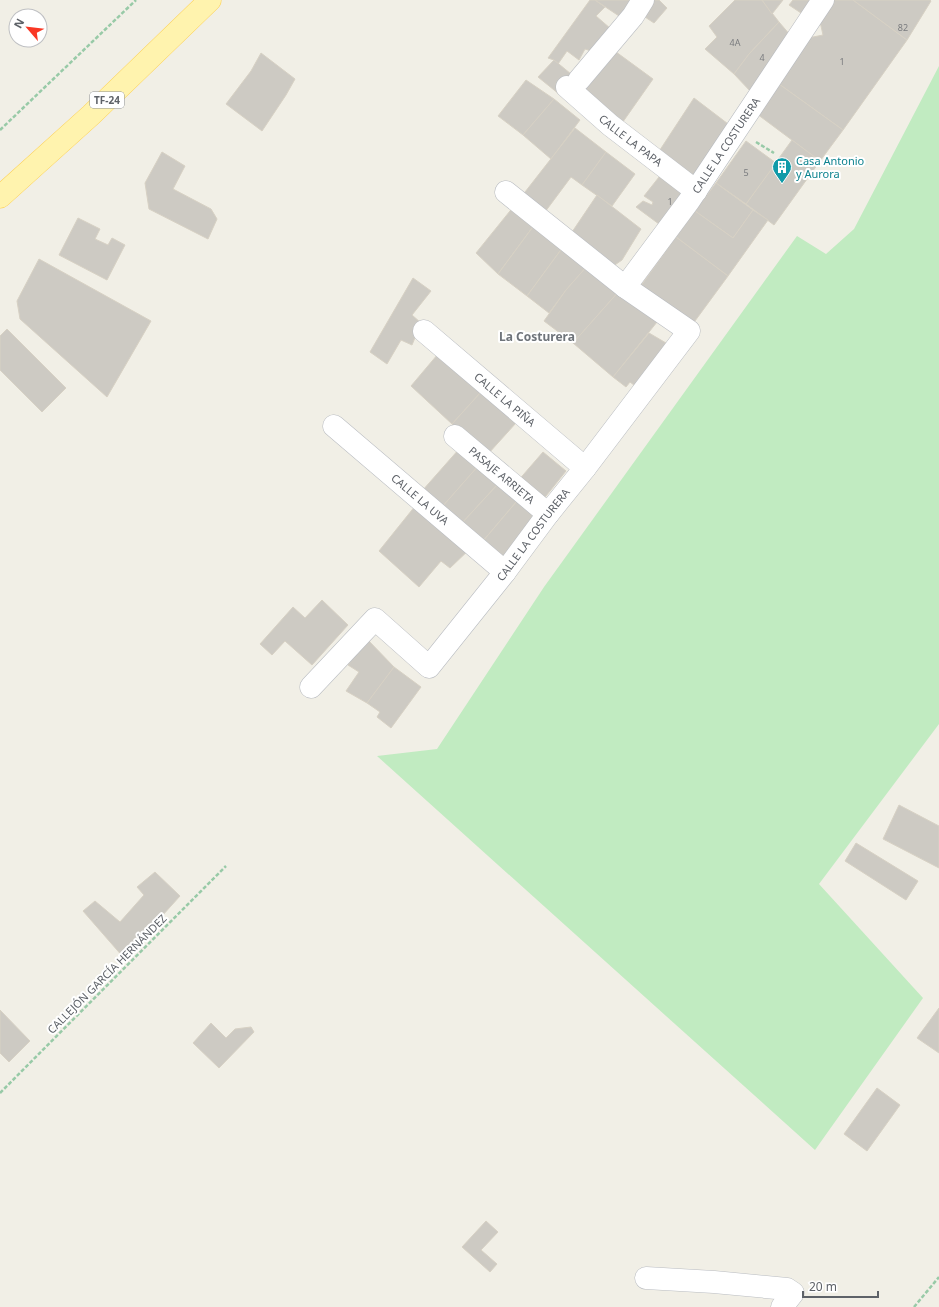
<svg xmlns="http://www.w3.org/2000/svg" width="939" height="1307" font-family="'Noto Sans',sans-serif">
<rect width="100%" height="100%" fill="#f1efe6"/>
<polygon fill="#c1ebc1" points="939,66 939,724 819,884 923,998 815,1150 377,756 437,749 544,587 797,236 826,254 854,229"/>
<g fill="#cdcac3" stroke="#d7d1c4">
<polygon points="590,0 595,0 605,7 596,16 611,29 591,51 585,49 579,60 567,51 558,64 554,60 548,58"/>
<polygon points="595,0 642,0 628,22"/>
<polygon points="650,0 659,0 667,8 654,23 639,13"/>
<polygon points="735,0 762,0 779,22 749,54 734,74 705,49 717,37 709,26"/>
<polygon points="762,0 783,0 772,14"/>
<polygon points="793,0 812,0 804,15 789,5"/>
<polygon points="831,0 853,0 907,40 843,130 779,84 808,38 823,35 819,17"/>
<polygon points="853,0 930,0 931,1 907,40"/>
<polygon points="779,22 791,36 752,93 734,74 749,54"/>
<polygon points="612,49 653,79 620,126 580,91"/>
<polygon points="261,53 295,79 286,95 262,131 226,104 251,71"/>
<polygon points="554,60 571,74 559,94 538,77"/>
<polygon points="526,80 554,99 523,135 498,116"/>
<polygon points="779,84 843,130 820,161 757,114"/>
<polygon points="694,98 736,130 696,191 654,159"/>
<polygon points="554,99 580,120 551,159 523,135"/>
<polygon points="575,128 606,152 582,185 571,177 542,216 518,201"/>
<polygon points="792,140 820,161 774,225 746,204"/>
<polygon points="746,141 776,163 746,204 716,183"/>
<polygon points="162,152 185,166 173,189 211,209 217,219 208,239 149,209 145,183"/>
<polygon points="606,152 635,174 612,206 582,185"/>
<polygon points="663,172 682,189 689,201 667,230 636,207 643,201 652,205 653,202 644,196"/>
<polygon points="716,183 753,210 733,238 695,211"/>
<polygon points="597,195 641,229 622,260 609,269 568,238"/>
<polygon points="514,206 535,224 498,274 476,253"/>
<polygon points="753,210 768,220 728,276 676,237 695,211 733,238"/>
<polygon points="78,218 100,229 95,239 108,245 112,238 125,245 107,280 59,255"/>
<polygon points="535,224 563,247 527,296 498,274"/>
<polygon points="676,237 728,276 692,325 640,287"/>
<polygon points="563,247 588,265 566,290 549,313 527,296"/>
<polygon points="39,259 151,321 107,397 20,319 17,301"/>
<polygon points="588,265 620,290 573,343 544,321 566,290"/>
<polygon points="413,278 431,291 412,315 421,323 412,345 401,340 387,364 370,352"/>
<polygon points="620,290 657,322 613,377 573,343"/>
<polygon points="7,329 66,388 42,412 0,370 0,336"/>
<polygon points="649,333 666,343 643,392 630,382 626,387 613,377"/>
<polygon points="438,354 481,392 452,424 411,386"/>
<polygon points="481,392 516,423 488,454 452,424"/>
<polygon points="460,448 479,465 442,507 422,491"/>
<polygon points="543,452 566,471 542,501 517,482"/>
<polygon points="479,465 498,484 462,523 442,507"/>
<polygon points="498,484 517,501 483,541 462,523"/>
<polygon points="420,500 474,545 450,568 441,561 419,587 379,551"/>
<polygon points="517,501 539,515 507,563 483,541"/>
<polygon points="322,600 348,625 312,665 285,641 272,655 260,644 293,607 305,618"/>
<polygon points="367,639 394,667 367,703 346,691 359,672 348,665"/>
<polygon points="394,667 421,687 391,728 377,717 380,712 367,703"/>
<polygon points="899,805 939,826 939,868 883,839"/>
<polygon points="856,843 918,881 906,900 845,861"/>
<polygon points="155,872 180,896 124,958 83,911 95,901 120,922 144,895 137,887"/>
<polygon points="939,1008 939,1053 917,1038"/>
<polygon points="0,1010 30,1041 9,1062 0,1053"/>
<polygon points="211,1023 226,1038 235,1029 251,1027 254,1032 219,1068 193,1043"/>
<polygon points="877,1088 900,1105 867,1151 844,1134"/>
<polygon points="486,1221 498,1232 481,1250 497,1264 490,1272 462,1247"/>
</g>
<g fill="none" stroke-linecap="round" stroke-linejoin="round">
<defs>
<g id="minor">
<polyline points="579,80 633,16 643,0"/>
<path id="s1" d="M567 87 610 125 696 191"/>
<path id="s2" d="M625 287 689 201 823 0"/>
<path id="s3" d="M424 331 585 468"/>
<path id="s4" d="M334 426 505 572"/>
<path id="s5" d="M455 436 548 514"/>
<path id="s6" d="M311 687 375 619 429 667 505 572 548 514 585 468 689 331 625 287 506 192"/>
<polyline points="646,1278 714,1282 787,1289 793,1293 782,1307"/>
</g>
<polyline id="major" points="0,197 91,115 210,0"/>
</defs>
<use href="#minor" stroke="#b9bcc1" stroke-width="23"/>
<use href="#major" stroke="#fed052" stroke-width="23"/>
<g stroke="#98caa7" stroke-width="2.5" stroke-dasharray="4 2" stroke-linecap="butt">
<polyline points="0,130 136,0"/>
<polyline points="756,142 774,153"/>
<polyline points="0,1093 226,866"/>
<polyline points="914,1307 939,1277"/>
</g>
<use href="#minor" stroke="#fff" stroke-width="22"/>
<use href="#major" stroke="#fff3ae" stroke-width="22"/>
</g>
<defs>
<symbol id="building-pin" viewBox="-11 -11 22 30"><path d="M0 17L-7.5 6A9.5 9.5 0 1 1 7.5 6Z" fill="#0f9aa8" stroke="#fff"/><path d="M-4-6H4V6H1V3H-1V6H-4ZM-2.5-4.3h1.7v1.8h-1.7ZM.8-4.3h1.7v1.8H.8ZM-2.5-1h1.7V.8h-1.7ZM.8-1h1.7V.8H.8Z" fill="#fff"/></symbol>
</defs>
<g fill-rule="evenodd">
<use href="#building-pin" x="771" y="156" width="22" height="30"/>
</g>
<g text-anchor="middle" stroke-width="4" stroke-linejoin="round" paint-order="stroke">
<g font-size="9" fill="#7a7c7f">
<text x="903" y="31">82</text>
<text x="735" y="46">4A</text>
<text x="762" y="61">4</text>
<text x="842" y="65">1</text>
<text x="746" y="176">5</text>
<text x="670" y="205">1</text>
</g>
<rect fill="#fff" stroke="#8e9195" stroke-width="1" x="90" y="92" width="34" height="16" rx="3"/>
<g font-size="10" font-weight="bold" fill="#5e6268">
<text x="107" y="104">TF-24</text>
</g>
<g font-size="11" fill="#5e6268" stroke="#fff">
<text dy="4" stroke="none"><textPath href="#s1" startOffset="83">CALLE LA PAPA</textPath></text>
<text dy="4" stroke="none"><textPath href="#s2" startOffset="174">CALLE LA COSTURERA</textPath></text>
<text dy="4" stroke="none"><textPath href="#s3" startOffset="106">CALLE LA PIÑA</textPath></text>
<text dy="4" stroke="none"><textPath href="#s5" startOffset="61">PASAJE ARRIETA</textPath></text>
<text dy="4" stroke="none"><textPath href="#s4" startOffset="113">CALLE LA UVA</textPath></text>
<text dy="4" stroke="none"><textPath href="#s6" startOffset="334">CALLE LA COSTURERA</textPath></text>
<text transform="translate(107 974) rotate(-45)" y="4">CALLEJÓN GARCÍA HERNÁNDEZ</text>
</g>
<g font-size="11" fill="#0d838f" stroke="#fff" text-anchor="start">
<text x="796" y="165">Casa Antonio<tspan x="796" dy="13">y Aurora</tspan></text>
</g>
<g font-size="12" font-weight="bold" fill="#6f747a" stroke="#fff">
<text x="537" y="341">La Costurera</text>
</g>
</g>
<g transform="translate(28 28) rotate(298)"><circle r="19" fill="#ffffff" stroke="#bfc0c3"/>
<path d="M0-3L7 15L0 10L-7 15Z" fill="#f93724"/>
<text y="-6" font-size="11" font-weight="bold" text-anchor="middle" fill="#5e6268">N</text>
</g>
<path d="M803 1291v6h75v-6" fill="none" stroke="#5e6268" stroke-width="2"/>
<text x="809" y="1291" font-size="12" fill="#5e6268" stroke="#ffffff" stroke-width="3" paint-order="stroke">20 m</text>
</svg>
